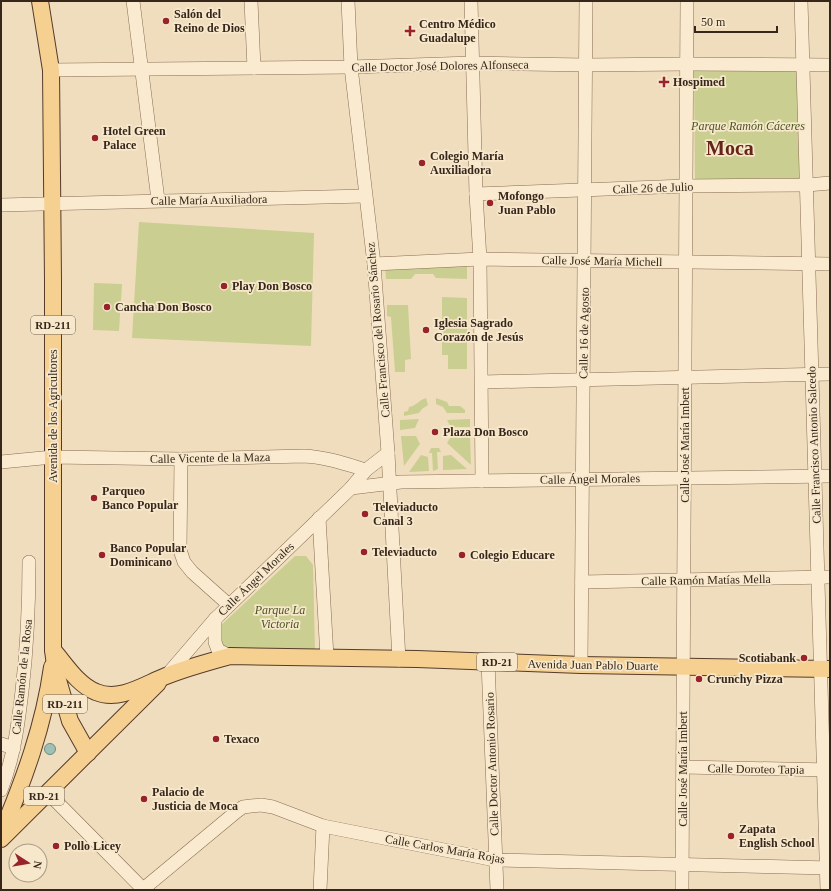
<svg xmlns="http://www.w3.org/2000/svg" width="831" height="891" font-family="Georgia,serif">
<rect width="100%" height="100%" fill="#f0ddbd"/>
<g fill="#cace91">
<polygon points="694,70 798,71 803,181 695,182"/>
<polygon points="139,222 314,233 311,346 132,338"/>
<polygon points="467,265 467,279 436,278 433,274 415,274 411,279 386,279 385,267"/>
<polygon points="94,283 122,284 119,331 93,330"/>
<polygon points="442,297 467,298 467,369 448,369 448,355 442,355"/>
<polygon points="387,305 408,305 411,359 405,360 405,372 395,372 391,317 387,316"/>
<path d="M426 398 428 405 422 409 419 413 404 416V412L408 411 409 407C416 406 419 400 426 398Z"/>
<polygon points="436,398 447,402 449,406 460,406 465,410 465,413 447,413 443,407 436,404"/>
<polygon points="419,419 415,428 400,430 400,420"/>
<polygon points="470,419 470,427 451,427 447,420"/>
<polygon points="452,435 470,435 471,465 447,443"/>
<polygon points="401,436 416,436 420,444 404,466"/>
<polygon points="431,448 439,448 441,452 437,452 438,469 433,471 432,453 429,453"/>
<polygon points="421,455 428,457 429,471 409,472"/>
<polygon points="451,455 467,469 443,470 443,456"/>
<polygon points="295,556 306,556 313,565 315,652 224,651 221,647 219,627"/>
</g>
<circle fill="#a1c0b5" stroke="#688e82" cx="50" cy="749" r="5.5"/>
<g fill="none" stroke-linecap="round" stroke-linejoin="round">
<defs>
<g id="minor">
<polyline points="133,1 158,200"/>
<polyline points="251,1 254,68"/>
<polyline points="348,1 351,67 374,264 388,453 399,660"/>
<polyline points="471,1 476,194 480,259 482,481"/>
<polyline points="801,1 827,890"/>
<polyline points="51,70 351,67 472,63 586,65 687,64 830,65"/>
<polyline points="476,194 686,186 807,185 830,183"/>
<polyline points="1,205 365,196"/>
<polyline points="374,264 480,259 830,264"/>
<polyline points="482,382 830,374"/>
<polyline points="181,459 180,550 184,562 192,572 229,605"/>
<path d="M1 462 53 457 181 459 304 456C326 457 346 464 366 470"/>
<polyline points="351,488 401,482 830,476"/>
<polyline points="319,518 327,657"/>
<polyline points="582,582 830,577"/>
<polyline points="215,619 215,642 218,650 230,656"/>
<polyline points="488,662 497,890"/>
<polyline points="581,665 586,1"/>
<polyline points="167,675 215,619 351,488 366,470 388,453"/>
<polyline points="1,744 14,748"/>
<polyline points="683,767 830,770"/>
<path d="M1 790C14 757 18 725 22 691 27 648 29 605 29 562"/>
<polyline points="48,793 144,890"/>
<polyline points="142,890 236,812 243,807 251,806 261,805 273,807 323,826 495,860 830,868"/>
<polyline points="320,890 323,826"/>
<polyline points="682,890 687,1"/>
</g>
<g id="major">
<polyline points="40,1 51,70 53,281 53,650 56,673 70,721 88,753"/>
<path d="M53 650C66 665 78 685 96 692 120 702 145 684 166 676 186 668 208 662 230 656L417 659 581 665 830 669"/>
<path d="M1 834C24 780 44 725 52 667"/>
<polyline points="1,839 158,683"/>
</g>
</defs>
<use href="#minor" stroke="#886d55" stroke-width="14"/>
<use href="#major" stroke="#553b2a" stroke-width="18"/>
<use href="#minor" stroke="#faebd0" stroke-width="13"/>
<use href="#major" stroke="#f6d091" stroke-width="16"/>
</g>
<g fill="#99232b" stroke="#f7e8cc" stroke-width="1.5">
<circle cx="166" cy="21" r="4"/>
<path d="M408 25h4v4h4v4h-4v4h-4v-4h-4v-4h4z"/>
<path d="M662 76h4v4h4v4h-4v4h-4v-4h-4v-4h4z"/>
<circle cx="95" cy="138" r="4"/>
<circle cx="422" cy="163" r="4"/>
<circle cx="490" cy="203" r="4"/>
<circle cx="224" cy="286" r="4"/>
<circle cx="107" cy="307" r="4"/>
<circle cx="426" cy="330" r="4"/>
<circle cx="435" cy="432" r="4"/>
<circle cx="94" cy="498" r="4"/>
<circle cx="365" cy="514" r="4"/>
<circle cx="364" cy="552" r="4"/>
<circle cx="102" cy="555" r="4"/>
<circle cx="462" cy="555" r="4"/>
<circle cx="804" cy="658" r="4"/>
<circle cx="699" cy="679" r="4"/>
<circle cx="216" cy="739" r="4"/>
<circle cx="144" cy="799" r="4"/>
<circle cx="731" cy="836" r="4"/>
<circle cx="56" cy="846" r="4"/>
</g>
<g text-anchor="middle" stroke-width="3.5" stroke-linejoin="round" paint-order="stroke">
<g fill="#f7e8cc" stroke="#706050" stroke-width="1">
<rect x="31" y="316" width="44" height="18" rx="3"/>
<rect x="477" y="653" width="40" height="18" rx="3"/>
<rect x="43" y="695" width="44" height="18" rx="3"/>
<rect x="24" y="787" width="40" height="18" rx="3"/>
</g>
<g font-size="11" font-weight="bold" fill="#36261b">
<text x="53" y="329">RD-211</text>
<text x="497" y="666">RD-21</text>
<text x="65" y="708">RD-211</text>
<text x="44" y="800">RD-21</text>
</g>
<g font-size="12" font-weight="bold" fill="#36261b" stroke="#f7e8cc" text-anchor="start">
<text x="174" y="18">Salón del<tspan x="174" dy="14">Reino de Dios</tspan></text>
<text x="419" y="28">Centro Médico<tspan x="419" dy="14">Guadalupe</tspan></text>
<text x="673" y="86">Hospimed</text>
<text x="103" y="135">Hotel Green<tspan x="103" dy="14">Palace</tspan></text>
<text x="430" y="160">Colegio María<tspan x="430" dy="14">Auxiliadora</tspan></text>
<text x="498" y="200">Mofongo<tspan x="498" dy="14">Juan Pablo</tspan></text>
<text x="232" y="290">Play Don Bosco</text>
<text x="115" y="311">Cancha Don Bosco</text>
<text x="434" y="327">Iglesia Sagrado<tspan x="434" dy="14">Corazón de Jesús</tspan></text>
<text x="443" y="436">Plaza Don Bosco</text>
<text x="102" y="495">Parqueo<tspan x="102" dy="14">Banco Popular</tspan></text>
<text x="373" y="511">Televiaducto<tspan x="373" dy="14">Canal 3</tspan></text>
<text x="110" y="552">Banco Popular<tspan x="110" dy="14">Dominicano</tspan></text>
<text x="372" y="556">Televiaducto</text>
<text x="470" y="559">Colegio Educare</text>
<text x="796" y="662" text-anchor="end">Scotiabank</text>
<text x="707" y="683">Crunchy Pizza</text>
<text x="224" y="743">Texaco</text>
<text x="152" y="796">Palacio de<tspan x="152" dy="14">Justicia de Moca</tspan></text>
<text x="739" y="833">Zapata<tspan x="739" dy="14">English School</tspan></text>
<text x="64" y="850">Pollo Licey</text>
</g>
<g font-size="12" fill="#36261b" stroke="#f7e8cc">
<text transform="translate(440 66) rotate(-1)" y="4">Calle Doctor José Dolores Alfonseca</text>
<text transform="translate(653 188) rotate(-2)" y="4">Calle 26 de Julio</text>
<text transform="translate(209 200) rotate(-1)" y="4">Calle María Auxiliadora</text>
<text transform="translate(602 261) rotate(1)" y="4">Calle José María Michell</text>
<text transform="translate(378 330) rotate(-95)" y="4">Calle Francisco del Rosario Sánchez</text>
<text transform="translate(584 333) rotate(-89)" y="4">Calle 16 de Agosto</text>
<text transform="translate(53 416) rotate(-90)" y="4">Avenida de los Agricultores</text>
<text transform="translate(685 445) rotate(-90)" y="4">Calle José María Imbert</text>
<text transform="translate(814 445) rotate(-92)" y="4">Calle Francisco Antonio Salcedo</text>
<text transform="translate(210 458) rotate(-1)" y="4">Calle Vicente de la Maza</text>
<text transform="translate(590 479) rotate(-1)" y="4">Calle Ángel Morales</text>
<text transform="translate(256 579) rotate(-44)" y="4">Calle Ángel Morales</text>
<text transform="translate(706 580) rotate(-1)" y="4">Calle Ramón Matías Mella</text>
<text transform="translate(593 665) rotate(1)" y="4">Avenida Juan Pablo Duarte</text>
<text transform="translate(22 677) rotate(-84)" y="4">Calle Ramón de la Rosa</text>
<text transform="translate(492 764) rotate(-92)" y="4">Calle Doctor Antonio Rosario</text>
<text transform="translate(683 769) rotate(-90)" y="4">Calle José María Imbert</text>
<text transform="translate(756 769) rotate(1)" y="4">Calle Doroteo Tapia</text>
<text transform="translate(445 849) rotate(10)" y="4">Calle Carlos María Rojas</text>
</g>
<g font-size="12" font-style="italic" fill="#4a5420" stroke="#f7e8cc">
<text x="748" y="130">Parque Ramón Cáceres</text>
<text x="280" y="614">Parque La<tspan x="280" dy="14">Victoria</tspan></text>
</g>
<g font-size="20" font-weight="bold" fill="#652418" stroke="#f7e8cc">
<text x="730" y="155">Moca</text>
</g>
</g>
<rect width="831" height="891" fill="none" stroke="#36261b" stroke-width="4"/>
<g transform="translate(28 863) rotate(102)"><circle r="19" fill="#f7e8cc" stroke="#aa9a85"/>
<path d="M0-3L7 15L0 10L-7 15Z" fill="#99232b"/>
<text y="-6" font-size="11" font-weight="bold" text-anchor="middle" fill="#36261b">N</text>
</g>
<path d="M695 26v6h82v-6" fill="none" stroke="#36261b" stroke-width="2"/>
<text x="701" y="26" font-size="12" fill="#36261b" stroke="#f7e8cc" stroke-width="3" paint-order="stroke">50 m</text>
</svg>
